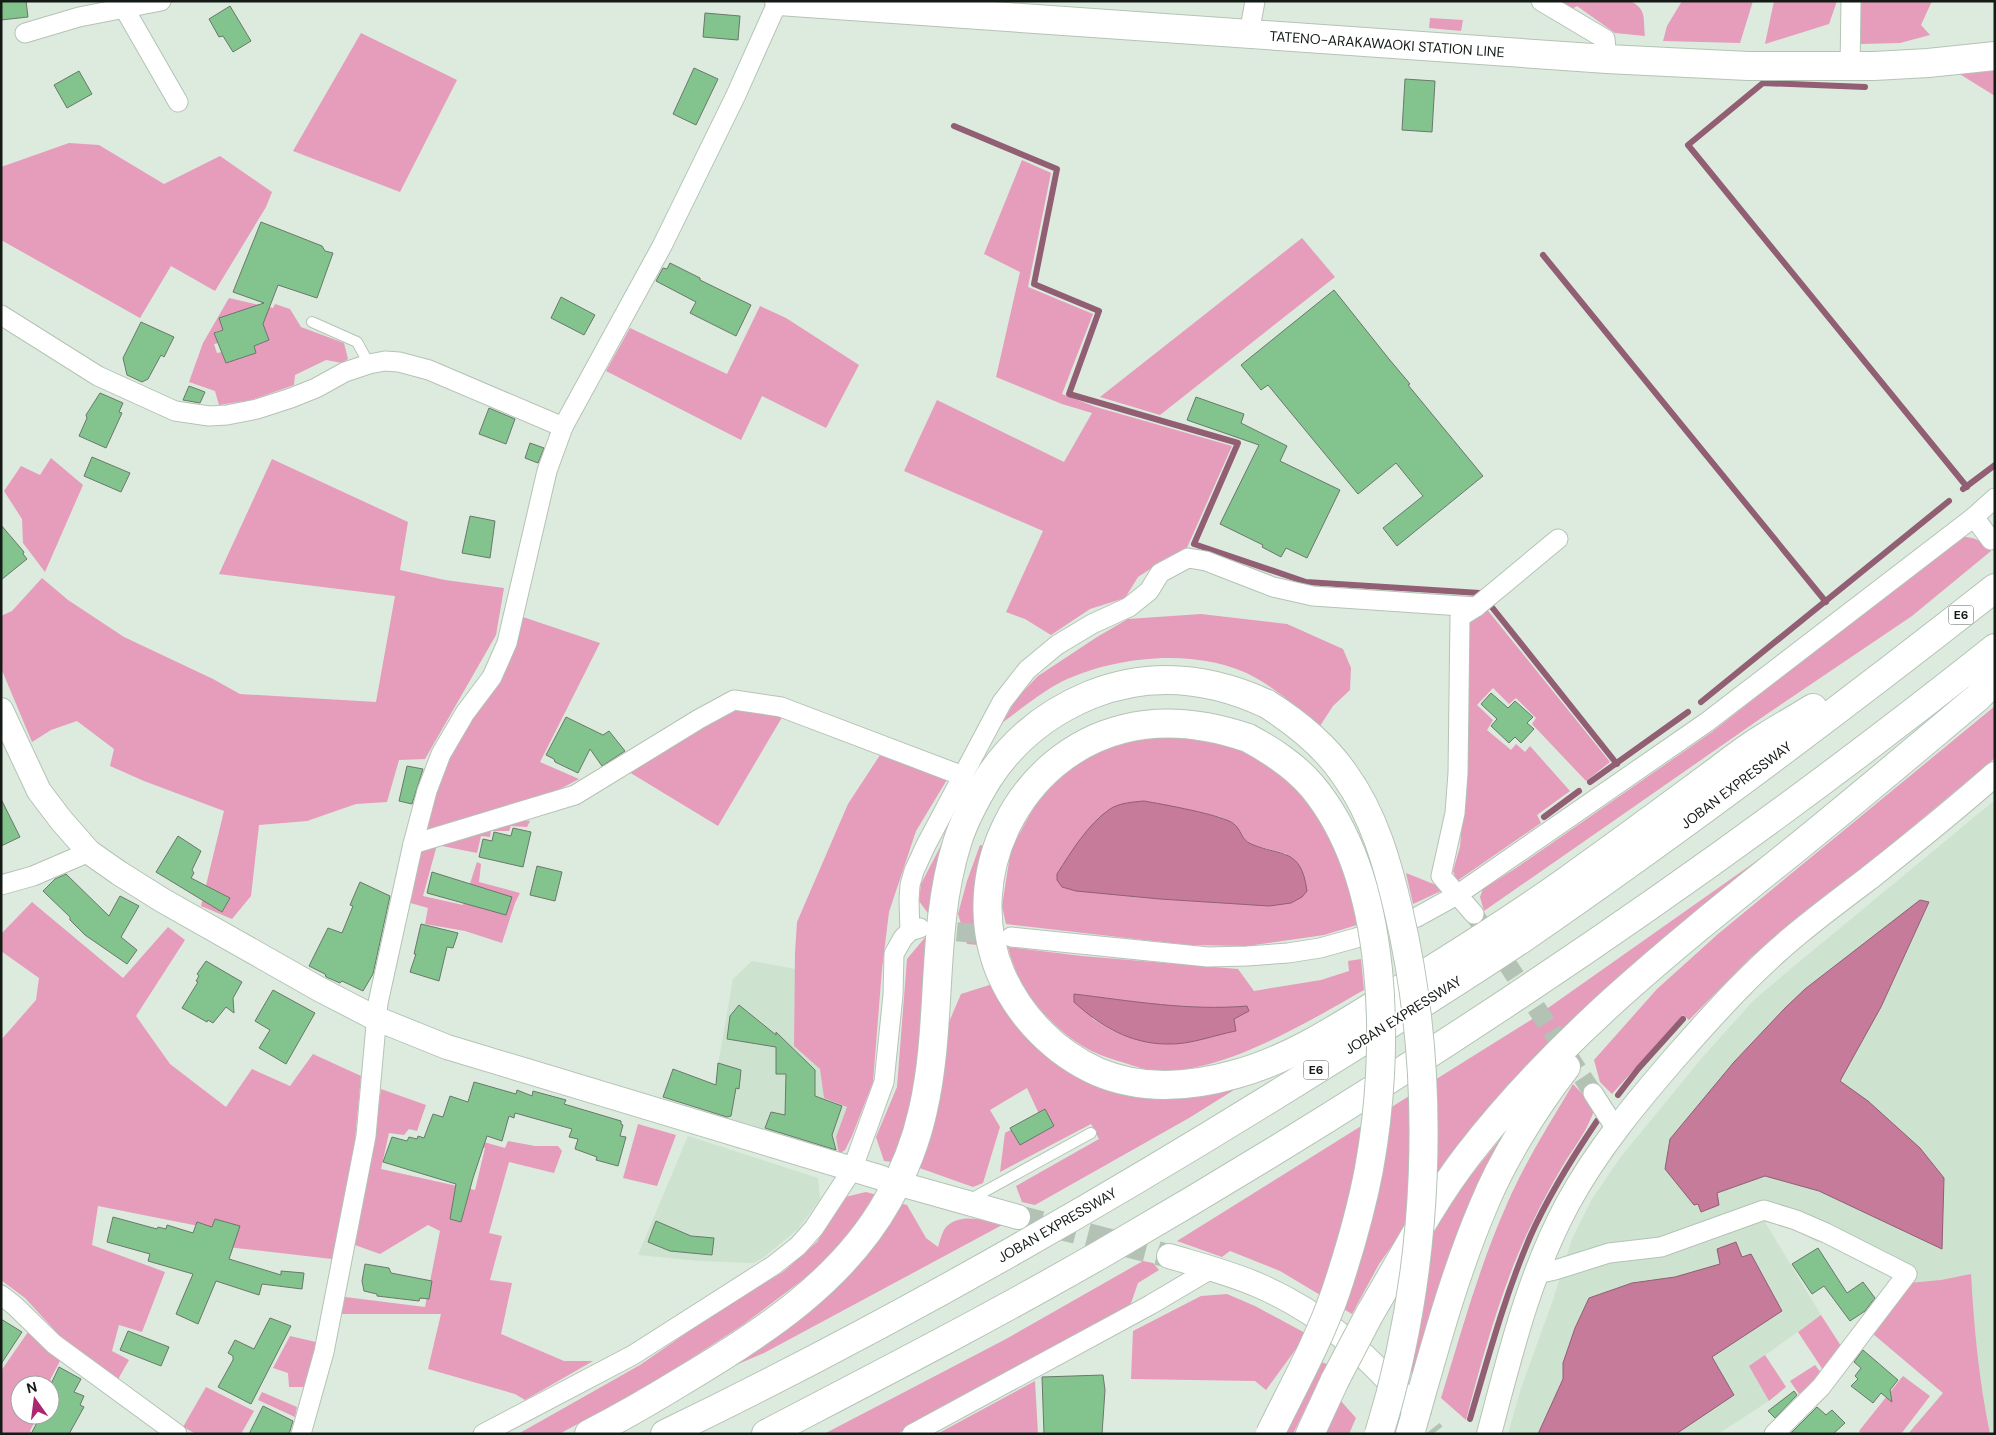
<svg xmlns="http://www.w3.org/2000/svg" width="1996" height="1435" font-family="'DM Sans',sans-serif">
<rect width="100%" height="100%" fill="#dcebdd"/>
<g fill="#cde2cf">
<polygon points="1995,800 1995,1434 1908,1434 1943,1393 1872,1333 1909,1283 1825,1239 1817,1242 1794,1229 1765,1222 1821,1315 1750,1366 1769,1401 1718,1434 1508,1434 1521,1388 1553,1300 1572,1239 1592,1199 1620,1158 1701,1059 1753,1001 1793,967"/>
<polygon points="752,961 795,969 794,1046 820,1069 824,1098 848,1107 836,1137 839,1154 709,1116 733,979"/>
<polygon points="688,1136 818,1178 820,1199 799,1228 763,1258 753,1263 700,1261 638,1255"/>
</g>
<g fill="#e69cbb" fill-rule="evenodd">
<path d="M1560 1H1630C1647 9 1643 18 1645 36L1615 33 1577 6 1572 9Z"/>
<polygon points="1682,1 1753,1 1740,43 1663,41 1667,26"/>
<polygon points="1774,1 1837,1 1829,24 1765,44"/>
<polygon points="1860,1 1932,1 1921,25 1930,35 1900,43 1861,44 1857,17"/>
<polygon points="1430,18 1463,20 1461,31 1429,28"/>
<polygon points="361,33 457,80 400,192 293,151"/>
<polygon points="1995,68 1995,96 1958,73"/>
<polygon points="69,143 99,145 164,184 220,156 272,192 266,207 215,291 171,266 140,318 1,240 1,167"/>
<polygon points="1022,160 1051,173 1028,287 1093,314 1062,394 1096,407 1232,446 1186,550 1164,560 1138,577 1125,598 1090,609 1051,635 1025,619 1006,612 1043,531 904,471 937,400 1064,462 1092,413 1062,404 996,377 1020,272 984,254"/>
<polygon points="1302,238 1335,277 1160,415 1100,397"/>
<path d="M229 298 273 308 275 304 290 309 301 327 344 343 348 359 342 363 326 360 295 375 294 385 251 400 219 405 215 391 189 382 203 343ZM245 322 268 340 254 346 217 353 214 344 219 343 215 332Z"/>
<polygon points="760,306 786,318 859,365 826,428 762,396 741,440 606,371 630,328 727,374"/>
<polygon points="51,458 83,485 45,572 23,543 22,519 4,491 21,466 40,475"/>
<polygon points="272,459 408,522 400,570 445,580 504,588 496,635 425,759 399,760 387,802 356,804 307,821 259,825 251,896 232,919 201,906 224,811 144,781 110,766 114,749 77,721 51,730 32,742 1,668 1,616 12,611 42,578 68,600 124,637 213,679 240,694 376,702 395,596 219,574"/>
<path d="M1965 537C1977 538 1983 542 1991 551L1912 616 1767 714 1484 911 1480 897 1483 889 1516 868 1712 732 1954 541Z"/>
<polygon points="1485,607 1610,762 1586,781 1532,724 1536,718 1516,698 1509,704 1493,688 1477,705 1493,720 1487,730 1511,750 1516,744 1525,752 1530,746 1570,791 1537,815 1541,823 1457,881 1453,871 1460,847 1465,786 1467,620"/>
<path d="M1201 614 1287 624 1343 649 1351 668 1350 690 1333 706 1320 726C1299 709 1279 691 1256 678 1201 647 1117 655 1061 682 1040 693 1021 709 1002 723L1017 698 1038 676 1097 637 1128 619Z"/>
<polygon points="520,616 600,643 540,762 579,779 560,789 429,833 426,829 440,780 455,745 499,679"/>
<polygon points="1995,706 1995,758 1851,878 1752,956 1689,1020 1683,1015 1612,1094 1600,1082 1594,1060 1657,989 1718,934"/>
<polygon points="736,707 784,714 718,826 629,772"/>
<path d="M1169 732C1194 737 1219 742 1243 750 1279 764 1314 807 1332 841 1346 867 1351 897 1357 925L1324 935 1247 946 1188 945 1006 924 1002 906 1011 849 1039 798 1058 777 1111 744ZM1144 801 1221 817 1235 824 1239 833 1249 844 1287 854 1269 906 1160 899 1062 865 1089 829 1110 809Z"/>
<polygon points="880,755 948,778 916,831 889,912 882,969 873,1082 852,1136 845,1150 839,1154 836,1137 847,1107 824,1098 820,1069 794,1046 795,953 797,922 848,804"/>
<polygon points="522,820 530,821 527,827 511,826 509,831 491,831 490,837 481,836 477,853 437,845 423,896 463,905 477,862 481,864 479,882 520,893 515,903 502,943 465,931 425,924 428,908 407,902 423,846"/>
<polygon points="950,828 930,916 919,901 921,884"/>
<polygon points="980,845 987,847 979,945 967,944 958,914 967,881"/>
<polygon points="1772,850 1461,1149 1379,1264 1352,1314 1280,1271 1230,1251 1222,1257 1177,1241 1531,1020"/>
<polygon points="1406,873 1436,885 1441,891 1413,904"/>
<polygon points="32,902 123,978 168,927 185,940 136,1016 170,1064 226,1107 252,1069 290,1086 313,1054 361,1076 353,1161 332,1259 227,1247 229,1232 98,1206 92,1245 165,1272 142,1332 119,1325 112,1351 129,1360 117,1381 60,1336 25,1298 1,1280 1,1040 36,1000 39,978 1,951 1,934"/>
<path d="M928 934C923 1011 922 1090 893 1162L884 1161 876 1137 897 1087 907 959Z"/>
<path d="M1008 947 1082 956 1238 969 1254 991 1321 980 1349 971 1348 961 1361 959 1364 990C1309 1021 1215 1079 1151 1070 1143 1069 1134 1066 1125 1063 1102 1057 1081 1048 1062 1031 1036 1009 1016 981 1008 947ZM1075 994C1132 1001 1189 1011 1247 1006L1248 1011 1234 1019 1236 1031 1189 1041 1134 1039 1111 1030 1093 1019Z"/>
<polygon points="999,982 1087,1076 1250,1080 1189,1118 1035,1205 1022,1202 1016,1186 1099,1139 1091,1124 1000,1172 1005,1133 1039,1114 1027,1088 990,1110 1000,1127 983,1183 973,1187 914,1166 943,1036 961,994"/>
<path d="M1573 1084 1595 1107C1589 1129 1574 1147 1562 1167 1549 1189 1536 1214 1525 1238 1500 1293 1481 1362 1466 1420L1441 1398C1461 1333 1479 1267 1507 1204 1525 1162 1550 1123 1573 1084Z"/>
<polygon points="381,1089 426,1105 417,1131 409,1129 404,1135 389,1133 381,1169 475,1190 485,1148 471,1143 473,1139 505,1148 508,1141 535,1146 558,1146 562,1151 554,1173 509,1162 489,1233 502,1236 490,1280 512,1283 501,1334 564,1361 593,1361 525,1400 515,1394 428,1369 441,1314 341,1314 345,1297 425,1307 440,1231 428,1225 380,1254 355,1245 374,1138"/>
<polygon points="1518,1117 1419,1380 1410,1371 1423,1305 1433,1233 1464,1184"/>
<polygon points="638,1124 676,1135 657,1186 623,1178"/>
<polygon points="866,1192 877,1195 859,1224 809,1275 744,1324 647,1387 559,1434 518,1434 640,1365 727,1305 783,1272 817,1242 845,1197"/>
<path d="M899 1203 907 1205 926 1238 938 1247C940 1241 942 1231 947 1226 961 1212 987 1221 1004 1224L764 1353 710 1376Z"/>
<polygon points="1143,1261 1153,1263 1159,1270 1138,1283 1130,1306 897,1434 824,1434 1006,1339"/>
<path d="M1971 1274C1974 1328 1979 1381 1990 1434H1908L1943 1393 1872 1333 1909 1283 1941 1280Z"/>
<polygon points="1227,1294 1255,1306 1307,1334 1266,1390 1255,1381 1131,1379 1133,1331 1201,1296"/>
<polygon points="1821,1315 1841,1346 1823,1370 1798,1332"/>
<polygon points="28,1332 60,1361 50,1380 54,1383 50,1390 50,1385 20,1385 20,1415 38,1415 30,1431 33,1434 1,1434 1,1371"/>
<polygon points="290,1336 316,1342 305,1387 289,1387 288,1373 273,1368"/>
<polygon points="1765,1355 1786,1387 1769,1401 1749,1366"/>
<polygon points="1321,1362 1327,1364 1293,1434 1284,1434"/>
<polygon points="1815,1365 1822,1374 1799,1394 1790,1381"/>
<polygon points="1903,1376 1930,1396 1901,1434 1862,1434 1859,1431"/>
<polygon points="1035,1381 1038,1434 937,1434"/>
<polygon points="206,1387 254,1411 241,1434 196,1434 183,1427"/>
<polygon points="262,1392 297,1407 295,1417 258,1400"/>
<polygon points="1340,1400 1356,1418 1349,1434 1324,1434"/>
</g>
<g fill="#c67b9b" stroke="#915e73">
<path d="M1144 801C1161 804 1224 815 1234 824 1241 829 1241 840 1251 844 1282 857 1301 847 1307 891L1302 897 1291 903 1269 906 1160 899 1076 891 1062 887 1057 880V874C1071 852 1088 824 1110 809 1119 803 1133 802 1144 801Z"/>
<polygon points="1920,900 1929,902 1881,1007 1840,1081 1868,1101 1920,1148 1944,1178 1942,1249 1819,1191 1765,1176 1717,1193 1719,1205 1701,1212 1698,1204 1694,1205 1665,1169 1670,1139 1734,1062 1785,1008 1805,989"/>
<path d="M1074 994C1132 1001 1189 1011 1247 1006L1249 1011 1234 1019 1236 1031C1214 1035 1190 1045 1167 1044 1131 1044 1100 1026 1074 1002Z"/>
<polygon points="1736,1242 1742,1257 1751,1254 1782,1311 1712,1357 1734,1395 1676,1434 1538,1434 1563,1379 1563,1363 1575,1328 1589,1298 1632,1283 1675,1277 1720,1264 1717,1249"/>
</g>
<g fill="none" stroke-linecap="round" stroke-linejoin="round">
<g stroke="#915e73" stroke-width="6">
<polyline points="1865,87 1763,83 1688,145 1967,487"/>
<polyline points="954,126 1057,169 1034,284 1099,311 1069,394 1238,443 1194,544 1306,582 1480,593"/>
<polyline points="1543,255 1826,602"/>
<polyline points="1963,489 1995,465"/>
<polyline points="1491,606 1617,764"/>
<polyline points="1701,702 1949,501"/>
<polyline points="1590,782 1688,712"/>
<polyline points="1544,817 1579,791"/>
<polyline points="1618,1095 1638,1069 1683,1019"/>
<path d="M1470 1419C1488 1358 1505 1295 1530 1237 1548 1196 1572 1158 1597 1121"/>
</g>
</g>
<g fill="#83c38d" stroke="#6a786c">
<polygon points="1,1 26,1 28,17 1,20"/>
<polygon points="230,6 251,41 233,52 223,36 219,37 209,19"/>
<polygon points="705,13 740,16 738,40 703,37"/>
<polygon points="694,68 718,79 696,125 673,114"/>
<polygon points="79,71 92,94 67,108 54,85"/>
<polygon points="1405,79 1435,81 1432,132 1402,130"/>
<polygon points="261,222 322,246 325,251 333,253 317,298 278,285 263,324 269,340 254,346 256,353 226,363 214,333 223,330 219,318 264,303 233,292"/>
<polygon points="670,263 700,278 700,280 751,305 736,336 690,313 696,302 656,281 663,268 667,269"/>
<polygon points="1334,290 1389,359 1410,384 1408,385 1483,476 1397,546 1383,528 1423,496 1396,463 1358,494 1268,385 1261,390 1241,365"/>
<polygon points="561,297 595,315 584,335 551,318"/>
<polygon points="141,322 174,337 164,357 161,355 148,379 142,382 127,375 123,358"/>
<polygon points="189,386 205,392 200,403 183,400"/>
<polygon points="100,393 123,403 119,412 122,413 106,448 79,436 87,418 86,415"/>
<polygon points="1196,397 1244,414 1241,423 1287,446 1280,461 1340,490 1307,558 1286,548 1281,557 1262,547 1263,545 1220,524 1259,445 1187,420"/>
<polygon points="489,408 515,419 506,444 479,434"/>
<polygon points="530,443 544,448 538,463 525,458"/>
<polygon points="92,457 130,473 121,492 84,476"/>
<polygon points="470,516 495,521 490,558 462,553"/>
<polygon points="1,525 24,552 23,554 27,559 1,580"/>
<polygon points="1491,693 1508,708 1515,701 1533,717 1527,723 1534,729 1521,743 1515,737 1509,743 1491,726 1497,719 1481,704"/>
<polygon points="566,717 603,735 609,731 625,751 602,766 590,749 578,773 555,762 554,759 546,755"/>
<polygon points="407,766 423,769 412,804 399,801"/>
<polygon points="1,799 20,837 1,846"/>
<polygon points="513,828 531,832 523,867 479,857 483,839 492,841 494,832 511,836"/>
<polygon points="178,836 201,851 192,870 194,873 191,878 230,898 222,912 156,872"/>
<polygon points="537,866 562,872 555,901 530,895"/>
<polygon points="432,872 512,897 506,915 427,893"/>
<polygon points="66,874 109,916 120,896 139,906 121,937 137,950 127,964 85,935 70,920 70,917 43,891 55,879"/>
<polygon points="360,882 390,896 373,974 363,991 342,981 340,983 326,977 325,974 309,966 328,928 342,933 353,906 350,905"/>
<polygon points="421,924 458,933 453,948 447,947 439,981 410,972 416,954 414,954"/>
<polygon points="206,961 242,982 233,998 234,1013 226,1007 213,1023 208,1020 207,1022 182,1008 198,982 196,981 199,976 197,974"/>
<polygon points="273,990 315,1013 286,1064 259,1048 270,1030 255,1021"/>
<polygon points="739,1005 776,1035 776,1032 815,1070 815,1096 842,1106 832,1135 836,1150 765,1128 771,1112 785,1115 786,1074 776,1074 776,1047 727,1039 730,1016"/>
<polygon points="718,1063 741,1070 739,1089 736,1088 731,1116 727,1117 663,1097 673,1069 716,1085"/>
<polygon points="474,1082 516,1094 517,1090 532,1096 533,1091 566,1100 564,1104 621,1121 621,1124 623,1125 620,1136 626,1137 618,1166 596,1160 597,1157 575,1149 578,1139 569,1137 572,1129 515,1113 514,1118 509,1116 502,1141 487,1136 473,1178 461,1222 450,1219 456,1184 383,1162 392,1137 407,1141 409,1137 417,1139 418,1136 424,1138 433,1114 443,1117 450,1096 468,1102"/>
<polygon points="1045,1109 1054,1126 1020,1145 1010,1128"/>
<polygon points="113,1217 157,1229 158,1227 166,1229 167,1225 193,1233 197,1222 212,1227 215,1219 240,1226 229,1259 281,1275 281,1271 304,1273 302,1289 262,1284 259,1295 216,1281 198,1324 176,1314 193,1274 148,1261 150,1254 107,1242"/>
<polygon points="656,1221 691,1236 714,1238 712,1255 670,1251 648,1242"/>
<polygon points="1818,1248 1847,1293 1863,1282 1875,1298 1865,1311 1850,1321 1824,1286 1812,1294 1792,1264"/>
<polygon points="365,1264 389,1268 391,1273 432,1281 429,1299 420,1298 419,1301 377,1296 377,1294 364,1291 362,1281"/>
<polygon points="270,1318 291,1326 251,1404 218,1387 233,1360 233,1356 228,1353 235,1340 254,1349"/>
<polygon points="1,1319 22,1332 1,1364"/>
<polygon points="128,1331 169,1347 161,1366 120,1350"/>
<polygon points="1863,1350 1898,1380 1890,1390 1892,1402 1881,1393 1873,1403 1851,1386 1858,1379 1855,1376 1861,1368 1854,1362"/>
<polygon points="59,1367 81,1379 74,1392 84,1396 80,1405 84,1407 69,1434 31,1434 41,1415 50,1415 50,1386"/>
<polygon points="1103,1375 1105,1390 1102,1434 1044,1434 1042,1377"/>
<polygon points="1794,1391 1797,1395 1775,1418 1768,1411"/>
<polygon points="263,1406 293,1421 289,1434 249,1434"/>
<polygon points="1817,1407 1826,1415 1832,1410 1845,1423 1833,1434 1791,1433"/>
</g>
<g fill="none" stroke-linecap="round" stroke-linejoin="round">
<g stroke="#b4c1b5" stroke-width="19" stroke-dasharray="19 9" stroke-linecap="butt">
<polyline points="1474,914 1593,1093"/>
<polyline points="929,929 1001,936"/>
</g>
<g stroke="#b4c1b5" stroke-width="24" stroke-dasharray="24 12" stroke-linecap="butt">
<polyline points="1018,1217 1169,1256"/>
<polyline points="1408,1402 1433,1434"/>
</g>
<defs>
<g id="service">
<polyline points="312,322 357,342 369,364"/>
<polyline points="969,1200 1091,1133"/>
</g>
<g id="minor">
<polyline points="1541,1 1605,39 1607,59"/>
<polyline points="124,8 178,102"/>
<polyline points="25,33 79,17 161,1"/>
<polyline points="1249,34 1255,1"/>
<polyline points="1850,67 1851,1"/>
<polyline points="1,315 98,376 175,411 209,416 227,415 257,409 291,398 316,388 345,372 369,364 385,361 399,362 429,370 563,427"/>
<polyline points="1974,517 1991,540"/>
<polyline points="413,844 575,795 699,719 734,700 781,707 963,776"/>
<polyline points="1,885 33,876 89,852"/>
<polyline points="1474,914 1441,876 1455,813 1458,773 1460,617 1476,607 1558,539"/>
<polyline points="910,931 909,900 910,885 914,871 926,845 1002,702 1027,670 1057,645 1092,624 1129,607 1149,591 1160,573 1188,558 1206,561 1273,587 1313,596 1476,607"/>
<polyline points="1011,937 1208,957 1247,956 1288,953 1320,948 1356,938 1417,917 1457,895 1707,722 1974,517 1995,498"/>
<polyline points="1593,1093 1616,1129"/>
<polyline points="1537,1274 1555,1270 1609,1253 1661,1247 1764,1210 1796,1220 1826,1233 1907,1274 1821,1387 1774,1434"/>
<polyline points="1,1295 15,1306 54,1344 177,1434"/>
<polyline points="301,1434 324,1352 366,1136 378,1003 413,844 427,791 441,754 465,713 492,677 507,643 547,471 563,427 662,246 736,95 778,1"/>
<polyline points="483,1434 633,1355 774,1265 798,1246 814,1228 852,1170 884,1082 893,995 894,954 903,938 910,931 920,928"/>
<polyline points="912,1434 1150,1305 1211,1269"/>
</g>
<g id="tertiary">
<polyline points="1,710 39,791 61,820 89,852 119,873 162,900 319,989 375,1018 447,1047 882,1178"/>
<polyline points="911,1187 1018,1217"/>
<path d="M1169 1256C1199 1265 1231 1273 1260 1286 1322 1313 1364 1352 1408 1402"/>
<path d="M1489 1434C1510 1355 1529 1275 1568 1203 1598 1148 1639 1099 1680 1052 1717 1010 1755 968 1798 933 1821 914 1845 896 1869 878 1912 844 1954 810 1995 774"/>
</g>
<polyline id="secondary" points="779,1 1607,59 1748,66 1874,66 1928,63 1995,56"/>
<g id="motorway">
<path d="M1248 738C1207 724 1166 718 1123 729 1019 755 959 875 1001 974 1020 1017 1055 1053 1098 1072 1143 1091 1191 1087 1236 1074 1295 1058 1348 1021 1399 990 1459 953 1520 915 1576 874 1618 844 1660 813 1702 782 1723 767 1743 750 1765 737 1781 727 1797 718 1813 708"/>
<path d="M1369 1315C1401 1261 1430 1204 1468 1155 1560 1036 1678 943 1794 850 1856 800 1916 749 1977 698L1995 680"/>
<path d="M589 1434C622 1417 653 1399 684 1380 761 1334 843 1281 888 1200 904 1172 916 1142 923 1110 943 1023 930 929 957 843 964 820 976 798 989 777 1014 739 1049 712 1090 695 1150 671 1209 677 1267 704"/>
<path d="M665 1434C877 1332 1082 1215 1282 1091 1363 1041 1444 991 1523 938 1684 827 1841 709 1995 588"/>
<path d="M766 1434C879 1375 992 1317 1103 1253 1414 1073 1714 872 1995 648"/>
<polyline points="1310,1434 1335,1380"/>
<path d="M1410 1434C1432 1358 1452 1280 1483 1207 1502 1160 1535 1107 1566 1067"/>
</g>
</defs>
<use href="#service" stroke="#b4c3b6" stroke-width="12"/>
<use href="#minor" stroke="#b4c3b6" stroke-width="21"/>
<use href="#tertiary" stroke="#b4c3b6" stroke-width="26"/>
<use href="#secondary" stroke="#b4c3b6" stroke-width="30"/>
<use href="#motorway" stroke="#b4c3b6" stroke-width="30"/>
<use href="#service" stroke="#fff" stroke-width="10"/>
<use href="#minor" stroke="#fff" stroke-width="19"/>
<use href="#tertiary" stroke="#fff" stroke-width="24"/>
<use href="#secondary" stroke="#fff" stroke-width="28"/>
<use href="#motorway" stroke="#fff" stroke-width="28"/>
<defs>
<g id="motorway-bridge">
<path d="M1267 704C1297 723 1325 745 1345 775 1374 815 1388 865 1399 913 1438 1080 1430 1270 1379 1434"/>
<path d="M1248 738C1272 751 1294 765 1312 786 1391 881 1390 1054 1369 1169 1361 1211 1349 1252 1336 1291 1319 1341 1293 1387 1270 1434"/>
<polyline points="1335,1380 1369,1315"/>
</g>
</defs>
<use href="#motorway-bridge" stroke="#b4c3b6" stroke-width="30" stroke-linecap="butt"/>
<use href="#motorway-bridge" stroke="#fff" stroke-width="28"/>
</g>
<g text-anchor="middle" stroke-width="4" stroke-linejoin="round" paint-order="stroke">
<g fill="#fff" stroke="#5a5f5b" stroke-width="1">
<rect x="1948.5" y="605.5" width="25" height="19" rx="4"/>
<rect x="1303.5" y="1060.5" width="25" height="19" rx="4"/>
</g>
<g font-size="12" font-weight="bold" fill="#141a15">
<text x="1961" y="619">E6</text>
<text x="1316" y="1074">E6</text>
</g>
<g font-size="14" fill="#141a15" stroke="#fff">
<text transform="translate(1387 44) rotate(4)" y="5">TATENO-ARAKAWAOKI STATION LINE</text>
<text transform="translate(1736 785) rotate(-37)" y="5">JOBAN EXPRESSWAY</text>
<text transform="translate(1403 1015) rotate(-32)" y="5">JOBAN EXPRESSWAY</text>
<text transform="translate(1057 1225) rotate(-30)" y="5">JOBAN EXPRESSWAY</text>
</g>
</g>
<rect width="1996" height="1435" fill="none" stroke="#141a15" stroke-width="5"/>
<g transform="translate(35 1400) rotate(346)"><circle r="24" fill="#ffffff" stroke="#a1a3a1"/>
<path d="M0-4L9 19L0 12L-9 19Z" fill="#ac276f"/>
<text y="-8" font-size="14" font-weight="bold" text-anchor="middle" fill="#141a15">N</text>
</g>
</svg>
